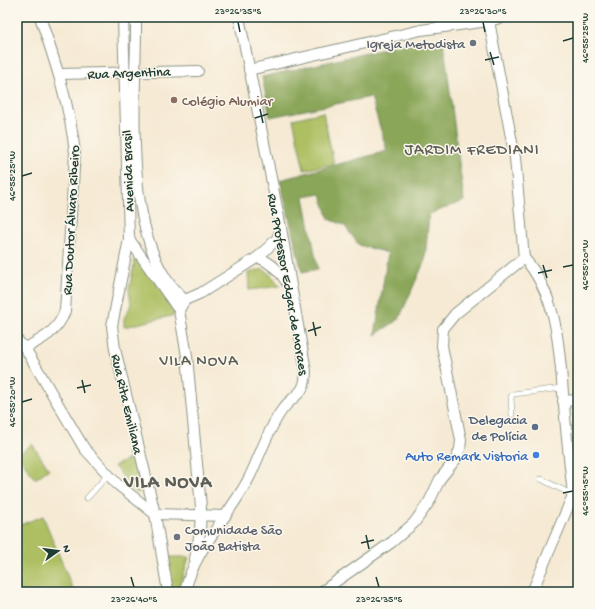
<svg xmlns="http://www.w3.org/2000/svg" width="595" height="609" font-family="'Gochi Hand',sans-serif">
<rect width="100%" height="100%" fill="#fbf7ec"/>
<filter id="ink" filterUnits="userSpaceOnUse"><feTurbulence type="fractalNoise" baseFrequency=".025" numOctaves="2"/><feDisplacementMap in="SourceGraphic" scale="8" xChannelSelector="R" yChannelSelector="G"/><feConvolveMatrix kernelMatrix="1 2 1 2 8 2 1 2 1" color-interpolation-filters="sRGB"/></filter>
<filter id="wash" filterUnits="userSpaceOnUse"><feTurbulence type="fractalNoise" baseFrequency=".012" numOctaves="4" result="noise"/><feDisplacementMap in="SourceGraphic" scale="16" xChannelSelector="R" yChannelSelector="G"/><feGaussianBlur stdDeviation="0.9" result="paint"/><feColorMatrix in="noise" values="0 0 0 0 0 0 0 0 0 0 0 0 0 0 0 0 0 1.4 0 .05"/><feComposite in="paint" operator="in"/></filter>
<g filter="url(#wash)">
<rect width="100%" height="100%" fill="#f6ead4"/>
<g fill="#adbf62" stroke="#667e4b">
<polygon points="323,112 334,164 304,170 293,119"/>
<polygon points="138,258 154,279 175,315 124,327 124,318 131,305 129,290 135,260"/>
<polygon points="263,269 272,276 280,286 249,290 248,273"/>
<polygon points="32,444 49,469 35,479 18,455"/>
<polygon points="133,457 142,488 139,493 135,492 114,466"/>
<polygon points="43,516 74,592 17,592 17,526"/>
<polygon points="166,557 189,557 178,592 173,592"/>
</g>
<polygon fill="#8aa658" stroke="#547246" points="428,39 444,45 464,201 429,214 425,260 399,319 375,335 388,253 359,245 344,225 329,219 321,194 304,197 318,269 302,272 280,180 387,151 371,97 270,117 262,77"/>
</g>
<g filter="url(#ink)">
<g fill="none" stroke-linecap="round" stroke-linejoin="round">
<defs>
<g id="lane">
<polyline points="17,18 22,17"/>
<polyline points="512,415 511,397 513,394 562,388"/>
<polyline points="541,479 573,495"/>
<polyline points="87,498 108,475"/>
</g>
<g id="street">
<polyline points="123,17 129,239 112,326 115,349 155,514 168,592"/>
<path d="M136 17C137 95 119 246 185 300"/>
<polyline points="488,17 489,21 504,17"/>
<polyline points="249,70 421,30 489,21 515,158 524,258 455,314 443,329 442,346 461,440 460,449 456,459 440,479 429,502 414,523 392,542 321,592"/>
<polyline points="59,74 198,71"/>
<polyline points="129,239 179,310"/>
<path d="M258 257C271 263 280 270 287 283"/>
<path d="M524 258C560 299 559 353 564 404 566 434 570 465 573 495L578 507"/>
<polyline points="17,340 25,348 84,448 117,484 155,514 225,516"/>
<path d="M25 348C43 339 58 331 65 311L75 153C70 106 55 61 40 17"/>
<polyline points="563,401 578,400"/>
<polyline points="195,559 200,532 201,507 187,356 179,310 185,300 201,293 258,257 277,239 281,228"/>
<path d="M185 592C194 549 229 517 249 478 260 456 267 431 282 410 295 392 305 397 306 371L281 228 239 17"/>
<polyline points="532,592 573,495"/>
</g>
</defs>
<use href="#lane" stroke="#8a9484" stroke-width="6"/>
<use href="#street" stroke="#8a9484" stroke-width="12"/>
<use href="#lane" stroke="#fff" stroke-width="5"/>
<use href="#street" stroke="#fff" stroke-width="10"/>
</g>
</g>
<path fill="none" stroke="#1f3d34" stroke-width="1.5" d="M238 22 240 32M483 22 485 32M563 41 573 38M490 52 494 65M485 60 499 57M260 109 263 123M255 118 268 114M22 176 32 173M543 265 547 278M563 267 573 265M538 273 552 270M313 322 316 336M308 331 321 327M82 380 85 393M77 388 91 385M22 402 32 399M563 493 573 491M366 535 369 549M361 543 374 540M131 577 134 587M376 577 379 587"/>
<g fill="#6b7280" stroke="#fbf7ec" stroke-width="1.5">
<circle cx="473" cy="43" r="4"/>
<circle cx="177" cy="537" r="4"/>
</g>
<circle fill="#8d6e63" stroke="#fbf7ec" stroke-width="1.5" cx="174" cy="100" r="4"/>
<circle fill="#5c6f8a" stroke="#fbf7ec" stroke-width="1.5" cx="535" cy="427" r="4"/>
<circle fill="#3f7fe0" stroke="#fbf7ec" stroke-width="1.5" cx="536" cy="455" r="4"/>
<g text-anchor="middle" stroke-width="3" stroke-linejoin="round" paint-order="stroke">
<g font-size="14" fill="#5b616d" stroke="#fbf7ec" text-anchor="end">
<text x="465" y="48">Igreja Metodista</text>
<text x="185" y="534" text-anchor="start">Comunidade São<tspan x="185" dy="16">João Batista</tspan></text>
</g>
<g font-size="14" fill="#1f3d34" stroke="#fbf7ec">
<text transform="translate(129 72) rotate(-2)" y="5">Rua Argentina</text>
<text transform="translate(127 171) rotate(-92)" y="5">Avenida Brasil</text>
<text transform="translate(70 220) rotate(-87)" y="5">Rua Doutor Álvaro Ribeiro</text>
<text transform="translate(289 284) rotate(80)" y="5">Rua Professor Edgar de Moraes</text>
<text transform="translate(128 404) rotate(77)" y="5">Rua Rita Emiliana</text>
</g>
<g font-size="14" fill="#785e54" stroke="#fbf7ec" text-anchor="start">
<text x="182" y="105">Colégio Alumiar</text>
</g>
<g font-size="14" fill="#4e5e75" stroke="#fbf7ec" text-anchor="end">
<text x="527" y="424">Delegacia<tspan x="527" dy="16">de Polícia</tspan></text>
</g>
<g font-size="14" fill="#366cbe" stroke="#fbf7ec" text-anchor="end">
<text x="528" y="460">Auto Remark Vistoria</text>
</g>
<g font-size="16" letter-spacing="1" fill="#5e5f57" stroke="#fbf7ec">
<text x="472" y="154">JARDIM FREDIANI</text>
<text x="199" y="365">VILA NOVA</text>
</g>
<g font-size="18" font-weight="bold" letter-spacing="1" fill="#5e5f57" stroke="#fbf7ec">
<text x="168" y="487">VILA NOVA</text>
</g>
</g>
<rect width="595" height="609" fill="none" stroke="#fbf7ec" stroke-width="44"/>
<g transform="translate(58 551) rotate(76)" stroke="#fbf7ec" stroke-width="3" paint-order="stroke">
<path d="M0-3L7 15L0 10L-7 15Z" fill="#1f3d34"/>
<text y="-6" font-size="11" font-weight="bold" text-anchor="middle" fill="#1f3d34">N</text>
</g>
<rect x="22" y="22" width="551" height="565" fill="none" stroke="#1f3d34" stroke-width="1.5"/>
<g font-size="10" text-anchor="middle" fill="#1f3d34">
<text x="238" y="14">23°26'35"S</text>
<text x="483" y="14">23°26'30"S</text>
<text transform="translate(584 38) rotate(-90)" y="4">46°55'25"W</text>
<text transform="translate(11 176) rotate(-90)" y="4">46°55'25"W</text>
<text transform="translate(584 265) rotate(-90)" y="4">46°55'20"W</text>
<text transform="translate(11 402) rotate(-90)" y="4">46°55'20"W</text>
<text transform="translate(584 491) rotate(-90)" y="4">46°55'15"W</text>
<text x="134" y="602">23°26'40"S</text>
<text x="379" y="602">23°26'35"S</text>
</g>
</svg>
